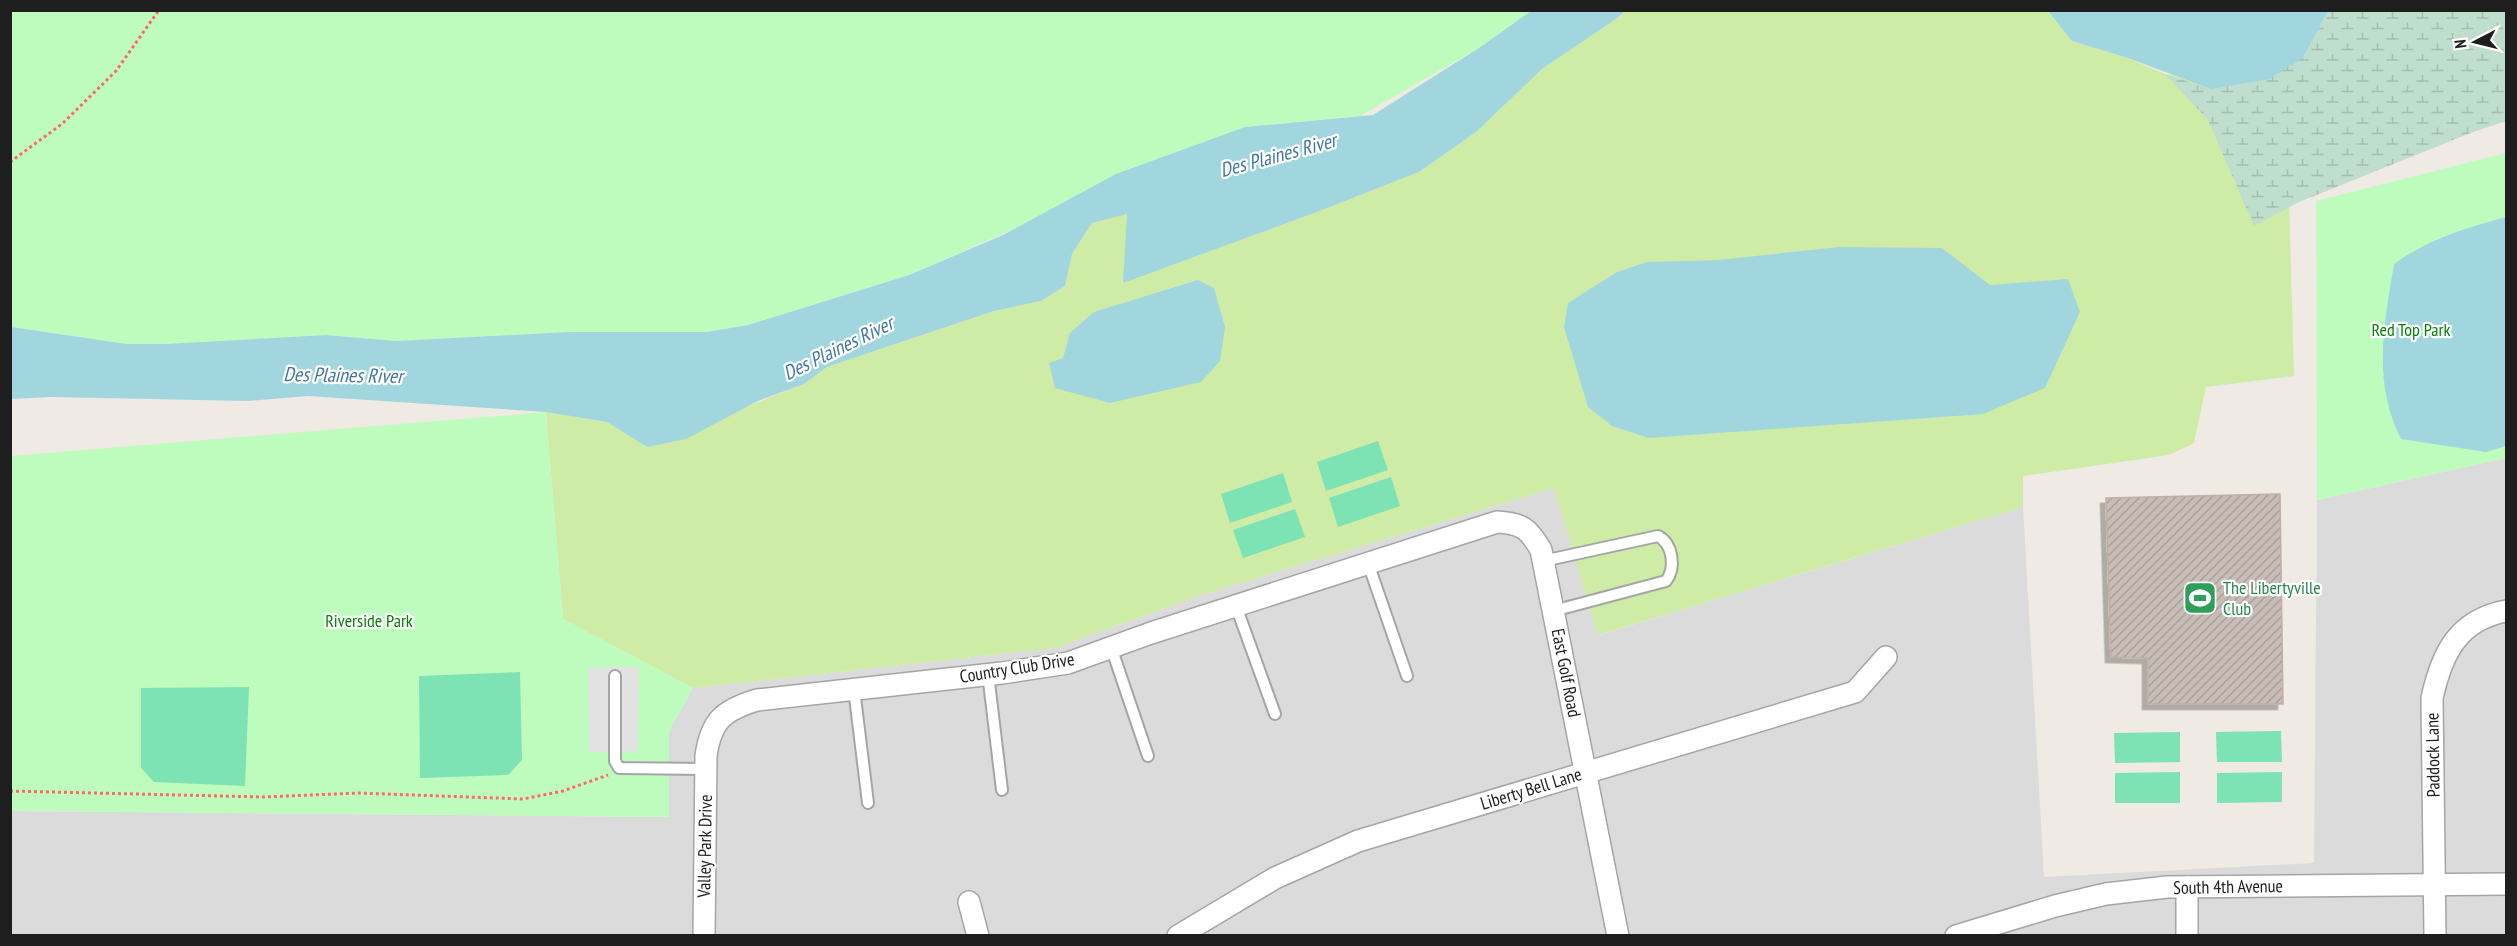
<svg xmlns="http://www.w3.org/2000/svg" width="2517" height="946" font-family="'PT Sans Narrow',sans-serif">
<defs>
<pattern id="wetland-marsh" width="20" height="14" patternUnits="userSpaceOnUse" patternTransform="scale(1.5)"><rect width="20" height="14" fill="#bfdece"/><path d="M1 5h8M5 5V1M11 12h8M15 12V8" fill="none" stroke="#a4beb0"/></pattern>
<pattern id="building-hatch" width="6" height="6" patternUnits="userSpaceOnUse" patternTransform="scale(1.5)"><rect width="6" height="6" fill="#c7bcb6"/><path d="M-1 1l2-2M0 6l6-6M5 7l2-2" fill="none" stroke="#aaa19c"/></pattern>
<filter id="shadow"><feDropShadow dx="-5.5" dy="5.5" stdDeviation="0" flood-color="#0004"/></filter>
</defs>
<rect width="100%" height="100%" fill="#efeae3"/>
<polygon fill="#dcdbdb" points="2506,458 2506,935 11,936 11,811 668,817 669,731 693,688 1055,648 1204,594 1554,488 1599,635 2023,507 2044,877 2314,863 2317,500"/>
<polygon fill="#ceeca6" points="1625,11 2048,11 2072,41 2128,58 2165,74 2286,88 2294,376 2206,387 2194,443 2169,455 2023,476 2023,507 1598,635 1554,488 1204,594 1055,648 693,688 563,619 546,412 607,422 647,447 804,384 827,367 994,311 1041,301 1065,286 1072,254 1092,223 1128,213 1124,282 1317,212 1419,172 1476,132 1542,69 1616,19"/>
<polygon fill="url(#wetland-marsh)" points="2328,11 2506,11 2506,121 2473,132 2299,202 2254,226 2208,120 2165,74 2211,89 2303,58"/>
<g fill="#befcbe">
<polygon points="10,11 1531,11 1479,48 1360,116 1245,127 909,275 748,325 707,332 568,332 396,341 326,335 164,344 127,344 11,327"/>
<polygon points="2506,153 2506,458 2317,500 2316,201"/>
<polygon points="546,412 563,619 693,688 669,731 669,817 11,811 11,456"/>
</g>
<g fill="#7de2b4">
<polygon points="1378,441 1388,470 1326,491 1317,462"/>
<polygon points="1283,473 1292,502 1230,523 1221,494"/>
<polygon points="1391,477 1400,506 1338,527 1329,498"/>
<polygon points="1295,509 1305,537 1243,558 1233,530"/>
<polygon points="520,672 522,760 508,775 420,778 419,676"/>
<polygon points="249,687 245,786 154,782 141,768 141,688"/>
<polygon points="2281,731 2282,762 2217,762 2216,732"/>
<polygon points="2180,732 2180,762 2115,763 2114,733"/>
<polygon points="2180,772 2180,803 2115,803 2115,773"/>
<polygon points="2282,772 2282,802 2217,803 2217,773"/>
</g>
<polygon fill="#e2e2e2" points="639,667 638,751 589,752 588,668"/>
<g fill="#a1d6df">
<polygon points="1531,11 1625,11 1616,19 1542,69 1476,132 1419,172 1317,212 1123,283 1127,214 1092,223 1072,254 1065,286 1041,301 994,311 827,367 804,384 758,401 686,439 647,447 607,422 546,412 308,396 248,401 51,397 11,399 11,327 127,344 164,344 326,335 396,341 568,332 707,332 748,325 909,275 1003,235 1116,174 1245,127 1373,115 1479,48"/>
<polygon points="2048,11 2328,11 2303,58 2269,79 2211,89 2128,58 2072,41"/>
<path d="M2506 217V446L2486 452 2401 439C2372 382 2384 324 2394 264 2428 239 2466 228 2506 217Z"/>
<polygon points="1839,247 1942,248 1990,285 2068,279 2080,312 2045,388 1983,414 1649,438 1612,426 1588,407 1564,327 1568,303 1617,272 1647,262 1719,260"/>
<polygon points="1198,280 1214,288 1225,327 1220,361 1201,382 1110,403 1055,388 1049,363 1063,358 1070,333 1094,312"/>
</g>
<polygon fill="url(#building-hatch)" stroke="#c2afa5" stroke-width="1.5" filter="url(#shadow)" points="2280,494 2283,704 2148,704 2148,658 2111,657 2106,498"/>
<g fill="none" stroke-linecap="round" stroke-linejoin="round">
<defs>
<g id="service">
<path d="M1543 561 1658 536C1673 544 1676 568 1666 581L1553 611"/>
<polyline points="1368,563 1407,676"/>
<polyline points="1236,606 1275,714"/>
<polyline points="1111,647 1148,756"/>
<polyline points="988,674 1002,790"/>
<polyline points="615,676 615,761 619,768 706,769"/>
<polyline points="854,689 868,803"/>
</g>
<g id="minor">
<polyline points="2187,887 2187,936"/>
<polyline points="969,902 978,936"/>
<path d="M704 936 706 756C711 720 724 710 757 700L1002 673 1068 663 1151 633 1497 522C1522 523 1529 529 1541 550L1618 936"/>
<polyline points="1178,936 1275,878 1358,841 1855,692 1886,657"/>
<polyline points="1956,936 2055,906 2106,894 2167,887 2506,884"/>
<path d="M2435 936 2432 698C2442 653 2458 620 2506 611"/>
</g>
</defs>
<use href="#service" stroke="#a5a5a5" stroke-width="14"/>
<use href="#minor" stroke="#a5a5a5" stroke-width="24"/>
<g stroke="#ff6964" stroke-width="3" stroke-dasharray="3 3" stroke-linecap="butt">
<polyline points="10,162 62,124 116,71 159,10"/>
<polyline points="10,791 263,797 358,793 523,799 563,791 608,775"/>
</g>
<use href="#service" stroke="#fff" stroke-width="10"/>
<use href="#minor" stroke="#fff" stroke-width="21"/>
</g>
<defs>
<symbol id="stadium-square" viewBox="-11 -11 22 22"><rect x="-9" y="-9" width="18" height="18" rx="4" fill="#2e9e5b" stroke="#fff"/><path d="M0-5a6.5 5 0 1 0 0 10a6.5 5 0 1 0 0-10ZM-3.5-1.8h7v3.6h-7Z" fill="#fff"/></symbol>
</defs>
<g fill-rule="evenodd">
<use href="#stadium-square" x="2181" y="579" width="38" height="38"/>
</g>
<g text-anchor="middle" stroke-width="4.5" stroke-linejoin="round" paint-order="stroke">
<g font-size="18" fill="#068107" stroke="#fff">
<text x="2411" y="336">Red Top Park</text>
<text x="369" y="627">Riverside Park</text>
</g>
<g font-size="18" fill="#27864d" stroke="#fff" text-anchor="start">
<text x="2223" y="594">The Libertyville<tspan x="2223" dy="21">Club</tspan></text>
</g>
<g font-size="18" fill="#1e1e1e" stroke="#fff">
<text transform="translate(1017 668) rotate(-9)" y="6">Country Club Drive</text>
<text transform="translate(1566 673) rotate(79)" y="6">East Golf Road</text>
<text transform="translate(2433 755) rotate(-91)" y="6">Paddock Lane</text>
<text transform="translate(1531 789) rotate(-17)" y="6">Liberty Bell Lane</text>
<text transform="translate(705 846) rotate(-89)" y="6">Valley Park Drive</text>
<text transform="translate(2228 887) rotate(-1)" y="6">South 4th Avenue</text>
</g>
<g font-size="20" font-style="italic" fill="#4178a2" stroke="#fff">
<text transform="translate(1278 155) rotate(-15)" y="7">Des Plaines River</text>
<text transform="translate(838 348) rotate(-26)" y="7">Des Plaines River</text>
<text transform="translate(343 375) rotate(1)" y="7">Des Plaines River</text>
</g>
</g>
<rect width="2517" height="946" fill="none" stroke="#1e1e1e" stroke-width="24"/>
<g transform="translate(2475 42) rotate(263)" stroke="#ffffff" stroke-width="4.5" paint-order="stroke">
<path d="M0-4.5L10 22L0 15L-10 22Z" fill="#1e1e1e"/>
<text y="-9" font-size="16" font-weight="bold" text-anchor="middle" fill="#1e1e1e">N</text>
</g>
</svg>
